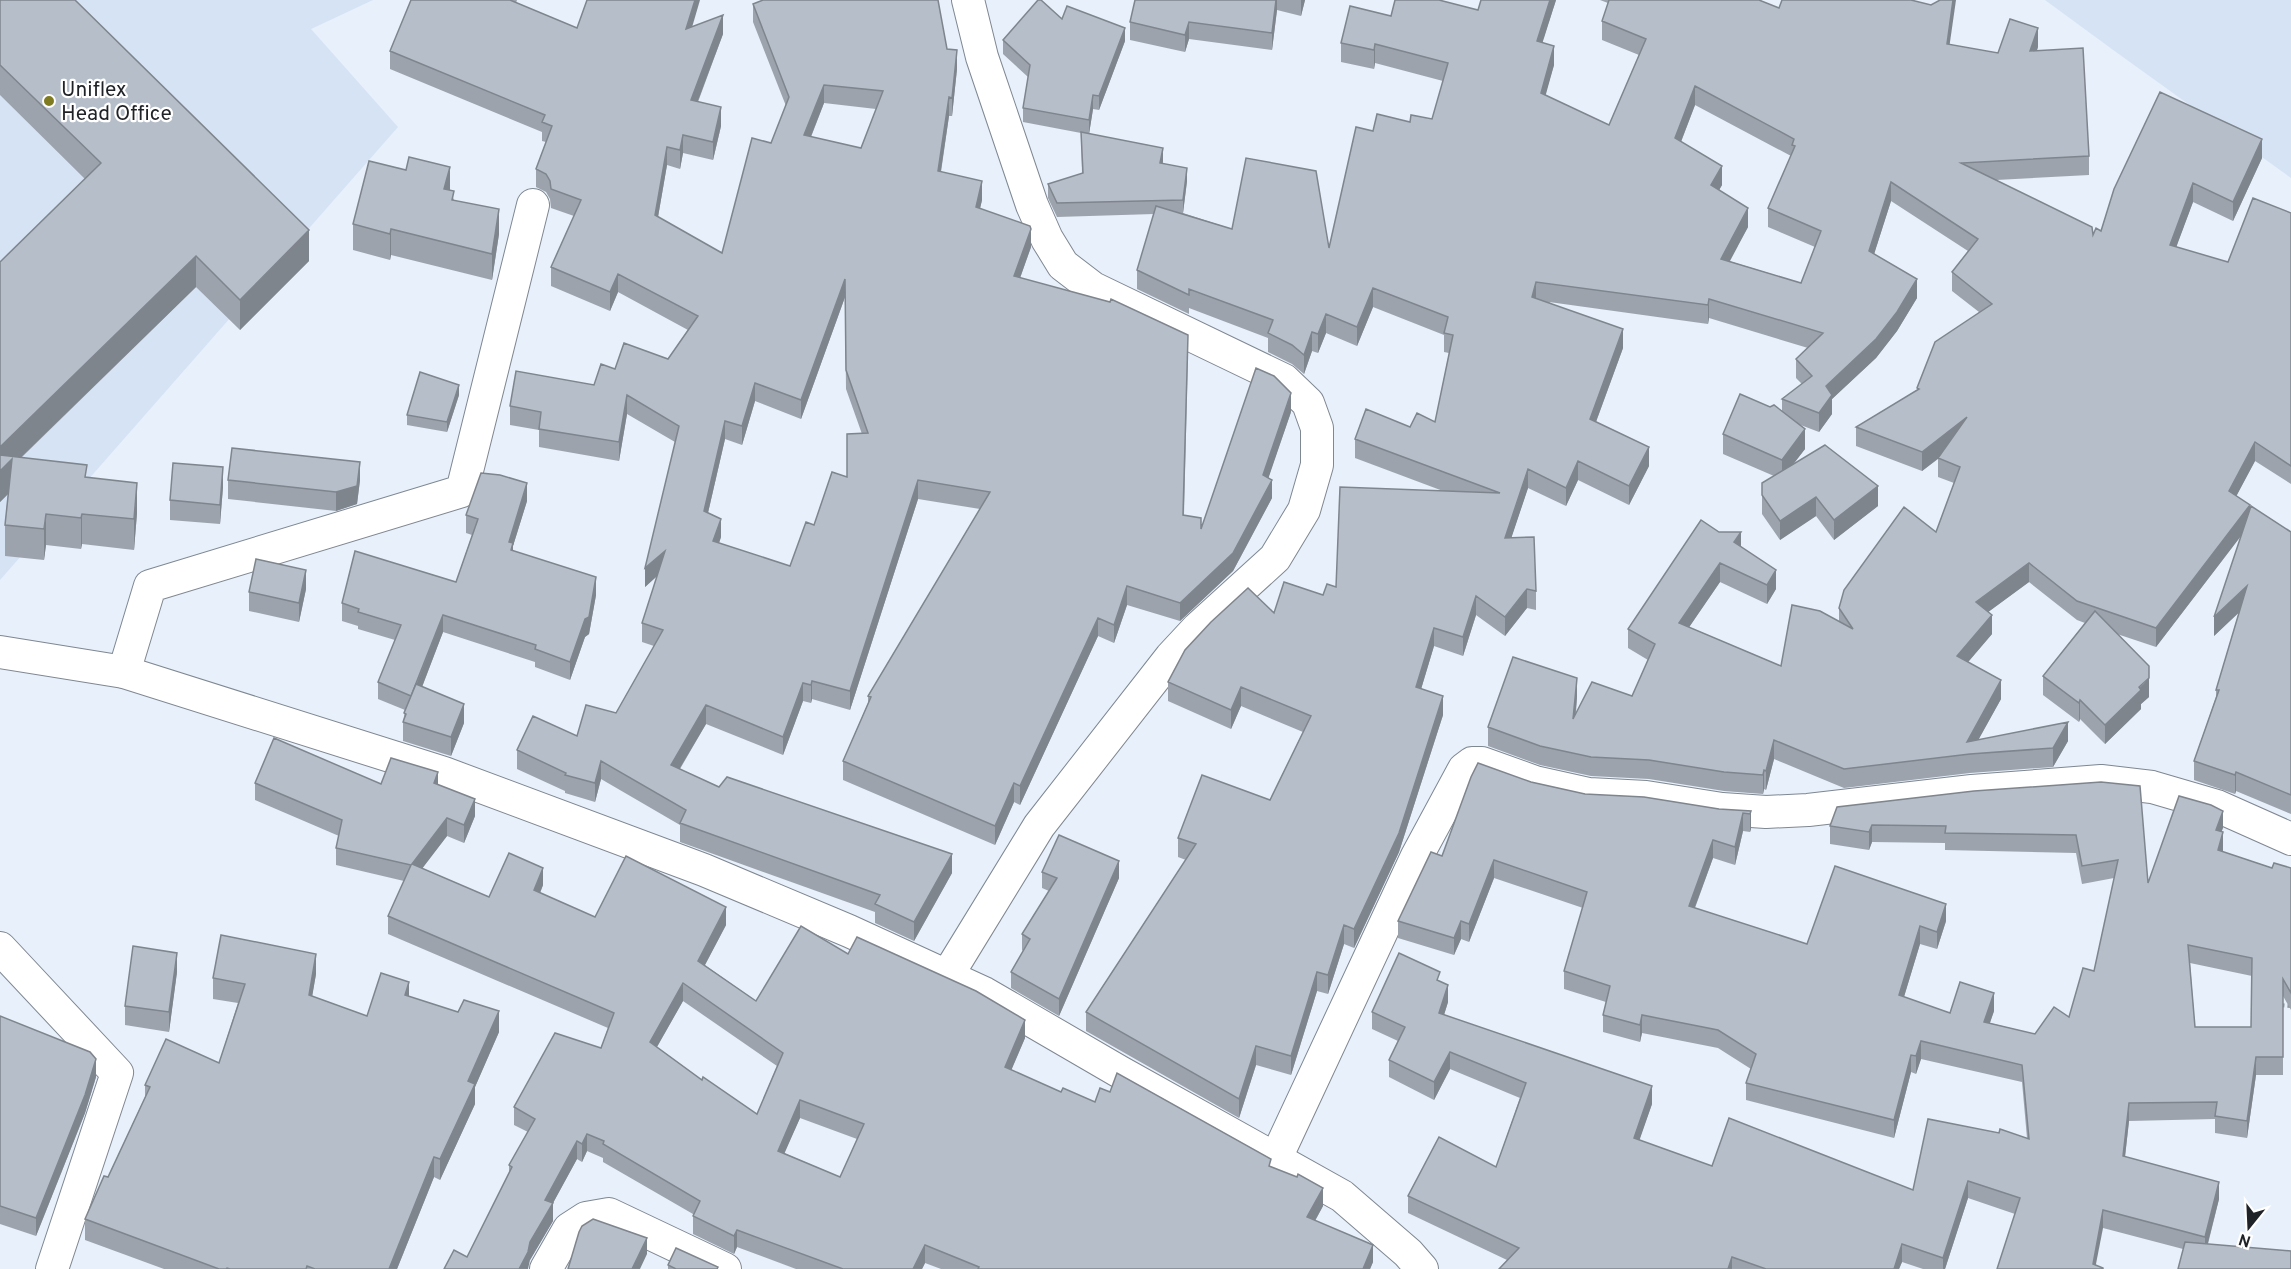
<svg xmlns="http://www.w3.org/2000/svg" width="2291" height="1269" font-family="Overpass,sans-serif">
<rect width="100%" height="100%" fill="#e7f0fb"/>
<g fill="#d5e3f4">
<polygon points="0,0 373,0 311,29 398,127 0,580"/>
<polygon points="2045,0 2291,0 2291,178 2116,52"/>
</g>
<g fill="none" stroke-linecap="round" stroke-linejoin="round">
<defs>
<g id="minor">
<polyline points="0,652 124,672 444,773 704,870 849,931 984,993 1120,1072 1342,1196 1408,1253 1422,1269"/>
<polyline points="124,672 150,586 462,491 533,205"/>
<polyline points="0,948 117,1073 52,1269"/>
<polyline points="947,976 1039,826 1171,657 1198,628 1275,558 1304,510 1317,465 1317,428 1308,403 1284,380 1093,288 1063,265 1047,239 1032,205 982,57 968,0"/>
<polyline points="1276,1158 1417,856 1464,769 1472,763 1482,763 1535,782 1589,794 1646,797 1722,809 1766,812 1808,810 1972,791 2101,781 2152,787 2217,806 2291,839"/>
<polyline points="546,1269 569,1229 586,1218 609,1214 725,1269"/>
</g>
</defs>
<use href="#minor" stroke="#7f8791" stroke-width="34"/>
<polyline stroke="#91979f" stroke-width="4" stroke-dasharray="4.5 3" stroke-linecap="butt" points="2280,1005 2291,1006"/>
<use href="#minor" stroke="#fff" stroke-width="32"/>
</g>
<g fill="#9da3ad" fill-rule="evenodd">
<polygon points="0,0 309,261 240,330 196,287 21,458 87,477 137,513 134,550 82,544 81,549 46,545 44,560 5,556 5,525 8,494 0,502 0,262 85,179 0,95"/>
<path d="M411 0H517L516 3 577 28 692 27 723 34 698 102 721 126 713 160 683 153 680 169 667 165 658 217 722 253 771 143 786 106 753 22V4L947 49 957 69 952 116H949L941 172 982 200 980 208 1031 247 1020 278 1188 354 1184 515 1201 528 1291 412 1268 478 1272 498 1233 571 1180 621 1127 605 1114 643 1098 636 1020 805 1014 802 995 845 843 780V761L868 703V696L980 509 918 499 850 710 812 699 811 703 803 701 783 755 706 724 680 769 719 787 952 873 914 941 875 923V912L680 842V825L601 779 595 802 565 793V791L517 769V750L577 736 616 713 654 646 642 642V623L657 576 645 587 675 442 627 414 619 461 539 447V430L510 425V406L594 385 615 369 668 359 688 330 618 292 610 311 551 286V267L574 216 551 208 550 199 546 192 536 187V169L546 142 542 141V132L390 69V51ZM824 103 876 109 861 148 811 137ZM845 297 846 389 862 434 847 477 814 525 790 566 719 543 721 537 708 513 725 439 742 445 755 401 801 419Z"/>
<polygon points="1135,0 1305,0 1301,16 1277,10 1272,50 1189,39 1185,52 1130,40 1130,22"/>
<path d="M1481 0H1556L1542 43 1554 65 1545 95 1609 125 1639 55 1602 40V21L1608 3 1600 0H1759L1779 8 1950 45 1998 53 2038 47 2037 50 2089 156V175L1996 180 2093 235 2101 231 2114 189 2262 158 2233 221 2193 202 2176 247 2228 262 2291 213V484L2255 461 2236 496 2250 510 2291 532V814L2236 791 2235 794 2194 780V761L2216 697V690L2239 612 2214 636 2241 536 2156 647 2117 634 2149 697 2141 704V709L2105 744 2080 719 2079 722 2043 695V676L2085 623 2077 620 2029 582 1988 612 1992 634 1968 662 2001 699 1978 740 2068 741 2053 767 1970 773 1844 788 1774 759 1766 790 1764 789 1763 794 1724 791 1649 779 1591 776 1540 765 1488 746V727L1577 697 1576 714 1632 696 1648 660 1628 648V629L1741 547 1776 589 1767 604 1720 582 1689 627 1781 666 1839 621V608L1936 532 1954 483 1938 477V459L1922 471 1856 446V427L1917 390V388L1979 312 1952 291V272L1968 251 1891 201 1874 254 1917 298 1897 331 1876 358 1832 399V414L1819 432 1798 424 1805 449 1793 464 1878 506 1834 540 1816 516 1780 540 1762 514V483L1774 476 1723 454V434L1770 407 1782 411V399L1802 384 1796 378V359L1808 348 1709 318 1708 324 1549 302 1623 348 1596 422 1649 466 1629 505 1578 480 1566 506 1528 488 1511 538 1536 591V610L1527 608 1505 636 1476 615 1463 656 1434 646 1421 689 1443 715 1399 852 1354 948 1344 944 1328 994 1317 991 1291 1075 1256 1065 1239 1118 1086 1031V1012L1186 860 1178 857V838L1270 800 1303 732 1241 706 1231 729 1168 701V682L1274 613 1323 595 1336 587 1443 491 1355 458V439L1435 422 1449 353 1444 352V335L1373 307 1357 346 1326 333 1318 353 1312 351 1304 374 1292 364 1268 352V338L1189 308V314L1137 289V270L1154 214 1057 217 1048 198V184L1082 174 1081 133 1023 122V108L1028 77 1003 54V40L1062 19 1125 41 1099 110 1093 109 1089 134 1163 161V164L1187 181 1183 213 1232 229 1329 248 1373 131 1410 122 1432 119 1443 81 1375 63 1374 69 1341 62V43L1391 16 1478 10ZM1695 105 1791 156 1768 208V227L1815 247 1801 283 1729 261 1748 227 1719 190 1722 185 1681 142Z"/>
<polygon points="450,190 454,200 499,234 492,280 391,255 390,260 353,250 353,224"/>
<polygon points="459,395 447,432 407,425 407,415"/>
<polygon points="228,480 360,480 357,504 336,511 228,499"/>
<polygon points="223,487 220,524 170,520 170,500"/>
<polygon points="527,501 513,546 513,551 596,595 589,634 585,637 570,680 535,667 535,662 443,632 422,687 464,723 451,756 403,741 403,722 405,710 378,699 378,682 395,640 358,629 358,626 342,621 342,603 456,582 472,535 466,533 466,515"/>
<polygon points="306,589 299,622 249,611 249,592"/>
<path d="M1531 782 1585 794 1719 809 1751 811V829L1750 832 1743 831 1735 865 1713 858 1695 908 1807 944 1946 921 1937 949 1920 944 1904 997 1950 1013 1994 1011 1990 1023 2035 1034 2069 1017 2094 971 2114 878 2082 884 2076 853 1945 850V843L1872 842 1869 850 1830 844V826L2101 782 2148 883 2223 828 2221 831 2223 850V852L2272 868H2291V1010L2283 996V1075H2256L2247 1138 2215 1133V1119L2129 1121 2125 1157 2219 1199 2208 1244 2183 1249 2103 1228 1997 1269 2015 1214 1968 1198 1945 1269H1923L1902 1262 1899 1269H1499L1507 1260 1408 1213V1196L1496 1167 1520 1098 1450 1069 1434 1100 1389 1077V1060L1398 1041 1372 1029V1012L1440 981 1448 1002 1444 1015 1652 1104 1639 1140 1712 1166 1913 1190 2027 1138 2022 1082 1921 1059 1916 1074 1911 1072 1894 1138 1746 1100V1083L1751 1069 1718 1048 1642 1033 1640 1042 1603 1032V1015L1606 1002 1564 989V971L1583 908 1494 878 1469 942 1461 939 1454 955 1398 938V921L1442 856ZM2190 963 2252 976 2251 1027H2195Z"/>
<path d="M255 783 438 784 475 816 464 843 447 836 422 868 489 897 543 885 540 893 595 917 726 925 705 965 756 1001 848 954 1025 1038 1011 1070 1061 1092 1095 1102 1271 1167 1323 1206 1315 1221 1373 1262 1370 1269H941L925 1263 922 1269H796L737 1247 734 1254 693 1234V1214L603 1162V1158L587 1151 582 1162 577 1159 553 1203V1221L530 1260 467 1257 509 1173V1165L528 1132 514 1125V1107L601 1048 608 1028 388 934V916L404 881 336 865V848L339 836 255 800ZM683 1001 777 1066 757 1114 702 1080 657 1047ZM800 1118 857 1139 840 1177 784 1153Z"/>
<polygon points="1042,872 1119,878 1059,1016 1011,988 1011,972 1023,951 1022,950 1022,934 1049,891 1042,888"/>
<polygon points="177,972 169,1032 125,1025 125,1006"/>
<polygon points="316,974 312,996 367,1016 409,997 499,1032 475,1087 475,1104 440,1180 434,1177 397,1269 164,1269 85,1240 85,1219 108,1177 145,1097 145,1085 219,1063 238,1003 213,999 213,978"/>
<polygon points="0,1016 96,1077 85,1113 36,1236 0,1224"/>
<polygon points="668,1265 718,1269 668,1269"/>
</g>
<g fill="#7f858d">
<polygon points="695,0 700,0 686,48 686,29"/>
<polygon points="1276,0 1277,0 1277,10 1272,50 1272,33"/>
<polygon points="1301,0 1305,0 1301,16"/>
<polygon points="1550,0 1556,0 1537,60 1537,41"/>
<polygon points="1953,0 1956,0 1947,63 1947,44"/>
<polygon points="723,15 723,34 691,119 691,100"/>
<polygon points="1189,22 1189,39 1185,52 1185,35"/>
<polygon points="1125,28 1125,41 1099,110 1099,96"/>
<polygon points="2038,28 2038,47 2030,70 2030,51"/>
<polygon points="1375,44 1375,63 1374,69 1374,50"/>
<polygon points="1554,46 1554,65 1541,112 1541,93"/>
<polygon points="957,50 957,69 952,116 952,98"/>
<polygon points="824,85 824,103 804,154 804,135"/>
<polygon points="1695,86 1695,105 1675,157 1675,138"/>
<polygon points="1093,95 1093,109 1089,134 1089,120"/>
<polygon points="949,97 949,116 938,190 938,171"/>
<polygon points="721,107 721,126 713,160 713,142"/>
<polygon points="683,135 683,153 680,169 680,150"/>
<polygon points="2262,139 2262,158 2233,221 2233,202"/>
<polygon points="667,147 667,165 655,234 655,215"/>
<polygon points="1163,148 1163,161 1160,177 1160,163"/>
<polygon points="1722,166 1722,185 1711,204 1711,185"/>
<polygon points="450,167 450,193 444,189"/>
<polygon points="1187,168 1187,181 1183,213 1183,200"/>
<polygon points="982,181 982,200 976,226 976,207"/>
<polygon points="1891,182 1891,201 1869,270 1869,251"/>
<polygon points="2193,183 2193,202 2170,264 2170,245"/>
<polygon points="1748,208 1748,227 1721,278 1721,259"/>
<polygon points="499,209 499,234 492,280 492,254"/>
<polygon points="391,229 391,255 390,260 390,234"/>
<polygon points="1031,229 1031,247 1014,295 1014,276"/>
<polygon points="309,230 309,261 240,330 240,300"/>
<polygon points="196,256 196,287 12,466 12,490 0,502 0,447"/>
<polygon points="618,274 618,292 610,311 610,292"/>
<polygon points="845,279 845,297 801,419 801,400"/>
<polygon points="1917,279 1917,298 1897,331 1876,358 1832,399 1832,414 1819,432 1819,413 1826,386"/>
<polygon points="1536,282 1536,301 1532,297"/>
<polygon points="1373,288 1373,307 1357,346 1357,327"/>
<polygon points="1709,299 1709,318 1708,324 1708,305"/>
<polygon points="1326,314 1326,333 1318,353 1318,334"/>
<polygon points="1623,329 1623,348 1590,438 1590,419"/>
<polygon points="1312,332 1312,351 1304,374 1304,355"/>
<polygon points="755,383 755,401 742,445 742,426"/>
<polygon points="459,385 459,395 447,432 447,422"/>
<polygon points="1291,393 1291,412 1263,494 1263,475"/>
<polygon points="627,395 627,414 619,461 619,442"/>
<polygon points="1967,417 1967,436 1922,471 1922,452"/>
<polygon points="725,421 725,439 704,530 704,511"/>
<polygon points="1805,429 1805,449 1782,479 1782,460"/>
<polygon points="2255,442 2255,461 2229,510 2229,491"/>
<polygon points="1649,447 1649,466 1629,505 1629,486"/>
<polygon points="1578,461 1578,480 1566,506 1566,488"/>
<polygon points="360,462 360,480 357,504 336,511 336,492"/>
<polygon points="223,467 223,487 220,524 220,505"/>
<polygon points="1528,469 1528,488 1505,557 1505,538"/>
<polygon points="918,480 918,499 850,710 850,691"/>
<polygon points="1272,480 1272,498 1233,571 1180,621 1180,603"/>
<polygon points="137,483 137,513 134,550 134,519"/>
<polygon points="527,483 527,501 513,546 513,561 509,542"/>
<polygon points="1878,486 1878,506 1834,540 1834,520"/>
<polygon points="1816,497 1816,516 1780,540 1780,521"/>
<polygon points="2250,505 2250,524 2156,647 2156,628"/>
<polygon points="46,514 46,545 44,560 44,529"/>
<polygon points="82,514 82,544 81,549 81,518"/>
<polygon points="721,519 721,537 713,560 713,541"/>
<polygon points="1741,532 1741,551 1734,542"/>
<polygon points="665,551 665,569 645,587 645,568"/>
<polygon points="1720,563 1720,582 1679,642 1679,623"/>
<polygon points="2029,563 2029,582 1976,621 1976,602"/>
<polygon points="306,570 306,589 299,622 299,603"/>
<polygon points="1776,570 1776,589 1767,604 1767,585"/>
<polygon points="596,577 596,595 589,634 585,637 570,680 570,662"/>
<polygon points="1127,586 1127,605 1114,643 1114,625"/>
<polygon points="2247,586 2247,605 2214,636 2214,617"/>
<polygon points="1527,589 1527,608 1505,636 1505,617"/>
<polygon points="1476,596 1476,615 1463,656 1463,637"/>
<polygon points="443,615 443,632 412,713 412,696"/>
<polygon points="1992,615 1992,634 1957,675 1957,656"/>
<polygon points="1098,618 1098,636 1020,805 1020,786"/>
<polygon points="1434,628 1434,646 1416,706 1416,687"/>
<polygon points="1577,678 1577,697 1573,738 1573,719"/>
<polygon points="2149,678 2149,697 2141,704 2141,709 2105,744 2105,725"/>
<polygon points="2001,680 2001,699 1970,755 1967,742"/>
<polygon points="812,681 812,699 811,703 811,685"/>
<polygon points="803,683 803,701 783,755 783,737"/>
<polygon points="1241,687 1241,706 1231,729 1231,710"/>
<polygon points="1443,696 1443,715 1399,852 1354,948 1354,929"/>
<polygon points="2080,700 2080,719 2079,722 2079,703"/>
<polygon points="464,704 464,723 451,756 451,737"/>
<polygon points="706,705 706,724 671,783 671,765"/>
<polygon points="2068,722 2068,741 2053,767 2053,748"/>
<polygon points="1774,740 1774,759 1766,790 1766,771"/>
<polygon points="601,761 601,779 595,802 595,783"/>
<polygon points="1764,770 1764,789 1763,794 1763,775"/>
<polygon points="438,772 438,790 434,783"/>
<polygon points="2236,772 2236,791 2235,794 2235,775"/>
<polygon points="1014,783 1014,802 995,845 995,826"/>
<polygon points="475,799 475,816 464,843 464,825"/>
<polygon points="1751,811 1751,829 1750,832 1750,814"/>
<polygon points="2223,811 2223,828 2216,847 2216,830"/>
<polygon points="1743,813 1743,831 1735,865 1735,847"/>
<polygon points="447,818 447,836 412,882 412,864"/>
<polygon points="1872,825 1872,842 1869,850 1869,832"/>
<polygon points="2223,832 2223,850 2218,868 2218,850"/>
<polygon points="1713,840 1713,858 1689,923 1689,906"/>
<polygon points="952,854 952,873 914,941 914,922"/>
<polygon points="1494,860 1494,878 1469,942 1469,924"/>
<polygon points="1119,861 1119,878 1059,1016 1059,999"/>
<polygon points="543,868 543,885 534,908 534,890"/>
<polygon points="1946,904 1946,921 1937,949 1937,932"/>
<polygon points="726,907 726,925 698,978 698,961"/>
<polygon points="1461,921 1461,939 1454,955 1454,938"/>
<polygon points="1344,925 1344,944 1328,994 1328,975"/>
<polygon points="1920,926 1920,944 1899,1013 1899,995"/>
<polygon points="177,953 177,972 169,1032 169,1012"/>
<polygon points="316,954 316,974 309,1015 309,995"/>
<polygon points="1317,972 1317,991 1291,1075 1291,1056"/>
<polygon points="409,982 409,1003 405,995"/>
<polygon points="683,983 683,1001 650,1059 650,1042"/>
<polygon points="1448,985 1448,1002 1439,1031 1439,1013"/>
<polygon points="1994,993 1994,1011 1984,1039 1984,1022"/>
<polygon points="499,1011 499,1032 475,1087 475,1104 440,1180 440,1159 468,1081"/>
<polygon points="1642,1015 1642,1033 1640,1042 1640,1025"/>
<polygon points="1025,1020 1025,1038 1005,1085 1005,1067"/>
<polygon points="1921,1041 1921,1059 1916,1074 1916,1056"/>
<polygon points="1256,1046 1256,1065 1239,1118 1239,1099"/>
<polygon points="1450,1052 1450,1069 1434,1100 1434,1082"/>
<polygon points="1911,1055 1911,1072 1894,1138 1894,1120"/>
<polygon points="2256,1057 2256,1075 2247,1138 2247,1121"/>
<polygon points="96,1059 96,1077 85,1113 36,1236 36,1218"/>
<polygon points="1652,1086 1652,1104 1634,1156 1634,1138"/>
<polygon points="800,1100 800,1118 778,1168 778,1151"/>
<polygon points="2129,1103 2129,1121 2123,1174 2123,1156"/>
<polygon points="587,1134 587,1151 582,1162 582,1144"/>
<polygon points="577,1141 577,1159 553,1203 553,1221 530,1260 528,1269 519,1269 530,1242 545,1200"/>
<polygon points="434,1157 434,1177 397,1269 389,1269"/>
<polygon points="1968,1181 1968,1198 1945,1269 1943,1269 1943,1258"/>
<polygon points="2219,1182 2219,1199 2205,1254 2205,1237"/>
<polygon points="1323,1188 1323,1206 1307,1235 1307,1217"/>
<polygon points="2103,1210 2103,1228 2095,1269 2093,1264"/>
<polygon points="737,1230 737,1247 734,1254 734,1236"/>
<polygon points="647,1238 647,1254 640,1269 632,1269"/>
<polygon points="1902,1244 1902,1262 1899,1269 1894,1269"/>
<polygon points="925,1245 925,1263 922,1269 913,1269"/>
<polygon points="1373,1245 1373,1262 1370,1269 1363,1269"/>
<polygon points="1732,1257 1732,1269 1728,1269"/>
</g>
<g fill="#b6bec9" stroke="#7f858d" stroke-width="1.5" fill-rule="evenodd">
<polygon points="0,0 75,0 309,230 240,300 196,256 0,447 0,262 101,163 0,65"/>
<path d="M411 0H510L577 28 587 0H695L686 29 723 15 691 100 721 107 713 142 683 135 680 150 667 147 655 215 722 253 752 138 771 143 789 97 753 4 763 0H938L947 49 957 50 952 98 949 97 938 171 982 181 976 207 1030 226 1031 229 1014 276 1110 302 1111 299 1188 335 1183 515 1201 518V529L1256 368 1274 376 1291 393 1263 475 1272 480 1233 553 1180 603 1127 586 1114 625 1098 618 1020 786 1014 783 995 826 843 761 871 697 868 696 990 492 918 480 850 691 812 681 811 685 803 683 783 737 706 705 671 765 719 787 727 777 952 854 914 922 875 904 880 895 680 823 686 810 601 761 595 783 565 775 566 773 517 750 533 716 577 736 586 705 616 713 663 630 642 623 665 551 645 568 679 426 627 395 619 442 539 429 541 412 510 406 516 371 594 385 601 364 615 369 624 343 668 359 698 316 618 274 610 292 551 267 581 200 551 189 550 181 546 174 536 169 552 126 542 122 545 115 390 51ZM824 85 883 91 861 148 804 135ZM845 279 846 370 868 433 847 434V477L832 472 814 525 806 522 790 566 713 541 721 519 704 511 725 421 742 426 755 383 801 400Z"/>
<polygon points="1038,0 1041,0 1062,19 1067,6 1125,28 1099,96 1093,95 1089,120 1023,108 1030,65 1003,40"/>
<polygon points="1135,0 1276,0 1272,33 1189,22 1185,35 1130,22"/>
<path d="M1395 0H1439L1478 10 1481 0H1550L1537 41 1554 46 1541 93 1609 125 1646 39 1602 21 1609 0H1759L1779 8 1782 0H1911L1931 5 1940 0H1953L1947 44 1998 53 2010 19 2038 28 2030 51 2083 48 2089 156 1961 163 2092 227 2093 235 2096 228 2101 231 2114 189 2160 92 2262 139 2233 202 2193 183 2170 245 2228 262 2253 198 2291 213V466L2255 442 2229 491 2250 505 2156 628 2077 601 2029 563 1976 602 1992 615 1957 656 2001 680 1967 742 2068 722 2053 748 1970 754 1844 769 1774 740 1766 771 1764 770 1763 775 1724 772 1649 760 1591 757 1540 746 1488 727 1513 657 1577 678 1573 719 1592 682 1632 696 1655 644 1628 629 1701 520 1719 532H1741L1734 542 1776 570 1767 585 1720 563 1679 623 1781 666 1792 605 1820 611 1853 629 1839 608 1844 590 1904 507 1936 532 1960 467 1938 458 1967 417 1922 452 1856 427 1919 389 1917 388 1935 342 1992 304 1952 272 1978 239 1891 182 1869 251 1917 279 1897 312 1876 339 1826 386 1832 395 1819 413 1782 399 1812 376 1796 359 1823 333 1709 299 1708 305 1536 282 1532 297 1623 329 1590 419 1649 447 1629 486 1578 461 1566 488 1528 469 1505 538 1534 537 1536 591 1527 589 1505 617 1476 596 1463 637 1434 628 1416 687 1443 696 1399 833 1354 929 1344 925 1328 975 1317 972 1291 1056 1256 1046 1239 1099 1086 1012 1196 844 1178 838 1202 775 1270 800 1311 716 1241 687 1231 710 1168 682 1185 650 1211 622 1248 588 1274 613 1284 582 1323 595 1327 584 1336 587 1340 487 1500 493 1355 439 1366 409 1410 427 1417 413 1435 422 1453 335 1444 333 1448 317 1373 288 1357 327 1326 314 1318 334 1312 332 1304 355 1292 345 1268 333 1273 320 1189 289V295L1137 270 1156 206 1232 229 1246 158 1316 171 1329 248 1356 127 1373 131 1377 114 1410 122 1411 115 1432 119 1448 63 1375 44 1374 50 1341 43 1350 6 1391 16ZM1695 86 1794 139 1792 145 1795 146 1768 208 1821 231 1801 283 1721 259 1748 208 1711 185 1722 166 1675 138Z"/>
<polygon points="1081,132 1163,148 1160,163 1187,168 1183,200 1057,203 1048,184 1083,173"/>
<polygon points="409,157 450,167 444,189 454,191 452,200 499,209 492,254 391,229 390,234 353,224 369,161 406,170"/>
<polygon points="420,372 459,385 447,422 407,415"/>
<polygon points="1740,394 1770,407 1774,405 1805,429 1782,460 1723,434"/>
<polygon points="1825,445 1878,486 1834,520 1816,497 1780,521 1762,495 1762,483"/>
<polygon points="232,448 360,462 357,486 336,492 228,480"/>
<polygon points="0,455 87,465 85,477 137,483 134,519 82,514 81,518 46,514 44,529 5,525 12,459 0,471"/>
<polygon points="173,463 223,467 220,505 170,500"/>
<polygon points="481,473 500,475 527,483 509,542 513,543 511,550 596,577 589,617 585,619 570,662 535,649 536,645 443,615 411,696 378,682 401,625 358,612 359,609 342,603 355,551 456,582 478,519 466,515"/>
<polygon points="2251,506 2291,532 2291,795 2236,772 2235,775 2194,761 2219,690 2216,690 2247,586 2214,617"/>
<polygon points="256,559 306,570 299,603 249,592"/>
<polygon points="2095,611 2149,666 2149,678 2139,687 2141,690 2105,725 2080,700 2079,703 2043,676"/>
<polygon points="416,684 464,704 451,737 403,722 406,714 404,713"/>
<path d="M274 738 381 784 391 758 438 772 434 783 475 799 464 825 447 818 412 864 489 897 509 853 543 868 534 890 595 917 626 856 726 907 698 961 756 1001 801 926 848 954 857 937 976 991 1025 1020 1005 1067 1061 1092 1063 1088 1095 1102 1100 1088 1110 1092 1117 1073 1271 1159 1269 1166 1297 1177 1298 1174 1323 1188 1307 1217 1373 1245 1363 1269H978L979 1267 925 1245 913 1269H843L737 1230 734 1236 693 1216 700 1201 603 1144 604 1141 587 1134 582 1144 577 1141 545 1200 553 1203 530 1242 528 1252 519 1269H444L454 1250 467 1257 512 1167 509 1165 535 1119 514 1107 555 1033 601 1048 614 1013 388 916 411 865 336 848 342 820 255 783ZM683 983 783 1053 757 1114 703 1077 702 1080 650 1042ZM800 1100 864 1124 840 1177 778 1151Z"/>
<path d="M1478 763 1531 782 1585 794 1644 797 1719 809 1751 811 1750 814 1743 813 1735 847 1713 840 1689 906 1807 944 1835 866 1946 904 1937 932 1920 926 1899 995 1950 1013 1960 982 1994 993 1984 1022 2035 1034 2054 1007 2069 1017 2083 968 2094 971 2118 860 2082 866 2076 835 1945 833 1946 826 1872 825 1869 832 1830 826 1837 807 1974 791 2101 782 2140 786 2148 883 2179 796 2211 805 2223 811 2216 830 2223 832 2218 850 2272 868 2274 863 2291 868V993L2283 979V1057H2256L2247 1121 2215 1116 2217 1102 2129 1103 2123 1156 2219 1182 2205 1237 2103 1210 2093 1264 2103 1268V1269H1997L2020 1198 1968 1181 1943 1258 1902 1244 1894 1269H1766L1732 1257 1728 1269H1499L1519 1248 1408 1196 1439 1137 1496 1167 1526 1083 1450 1052 1434 1082 1389 1060 1405 1027 1372 1012 1399 953 1440 972 1437 980 1448 985 1439 1013 1652 1086 1634 1138 1712 1166 1729 1118 1913 1190 1928 1119 1999 1133 2000 1129 2029 1139 2022 1065 1921 1041 1916 1056 1911 1055 1894 1120 1746 1083 1756 1054 1718 1030 1642 1015 1640 1025 1603 1015 1610 986 1564 971 1587 892 1494 860 1469 924 1461 921 1454 938 1398 921 1431 852 1442 856 1471 777ZM2188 945 2252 958 2251 1027H2195Z"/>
<polygon points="1059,835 1119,861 1059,999 1011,972 1030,939 1022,934 1057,878 1042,872"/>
<polygon points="221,935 316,954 309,995 367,1016 381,973 409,982 405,995 458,1012 464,1000 499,1011 468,1081 475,1084 440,1159 434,1157 389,1269 315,1269 307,1266 306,1269 230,1269 227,1268 226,1269 219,1269 85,1219 104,1176 108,1177 150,1087 145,1085 166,1039 219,1063 245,984 213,978"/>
<polygon points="133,946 177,953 169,1012 125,1006"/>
<polygon points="0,1016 90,1052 96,1059 85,1095 36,1218 0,1206"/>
<polygon points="593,1219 647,1238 632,1269 568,1269 579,1232 582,1226"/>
<polygon points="2185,1242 2291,1251 2291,1269 2178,1269"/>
<polygon points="676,1248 718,1267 717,1269 676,1269 668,1265"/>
</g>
<circle fill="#7e7b21" stroke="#fff" stroke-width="2" cx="49" cy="101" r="6"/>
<g text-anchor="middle" stroke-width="4.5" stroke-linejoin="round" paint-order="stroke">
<g font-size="21" fill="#1f2226" stroke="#fff" text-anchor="start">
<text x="61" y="96">Uniflex<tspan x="61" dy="24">Head Office</tspan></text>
</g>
</g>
<g transform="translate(2249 1227) rotate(198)" stroke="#ffffff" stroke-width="4.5" paint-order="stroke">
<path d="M0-4.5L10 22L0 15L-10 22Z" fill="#1f2226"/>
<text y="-9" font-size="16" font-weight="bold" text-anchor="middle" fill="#1f2226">N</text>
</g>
</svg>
